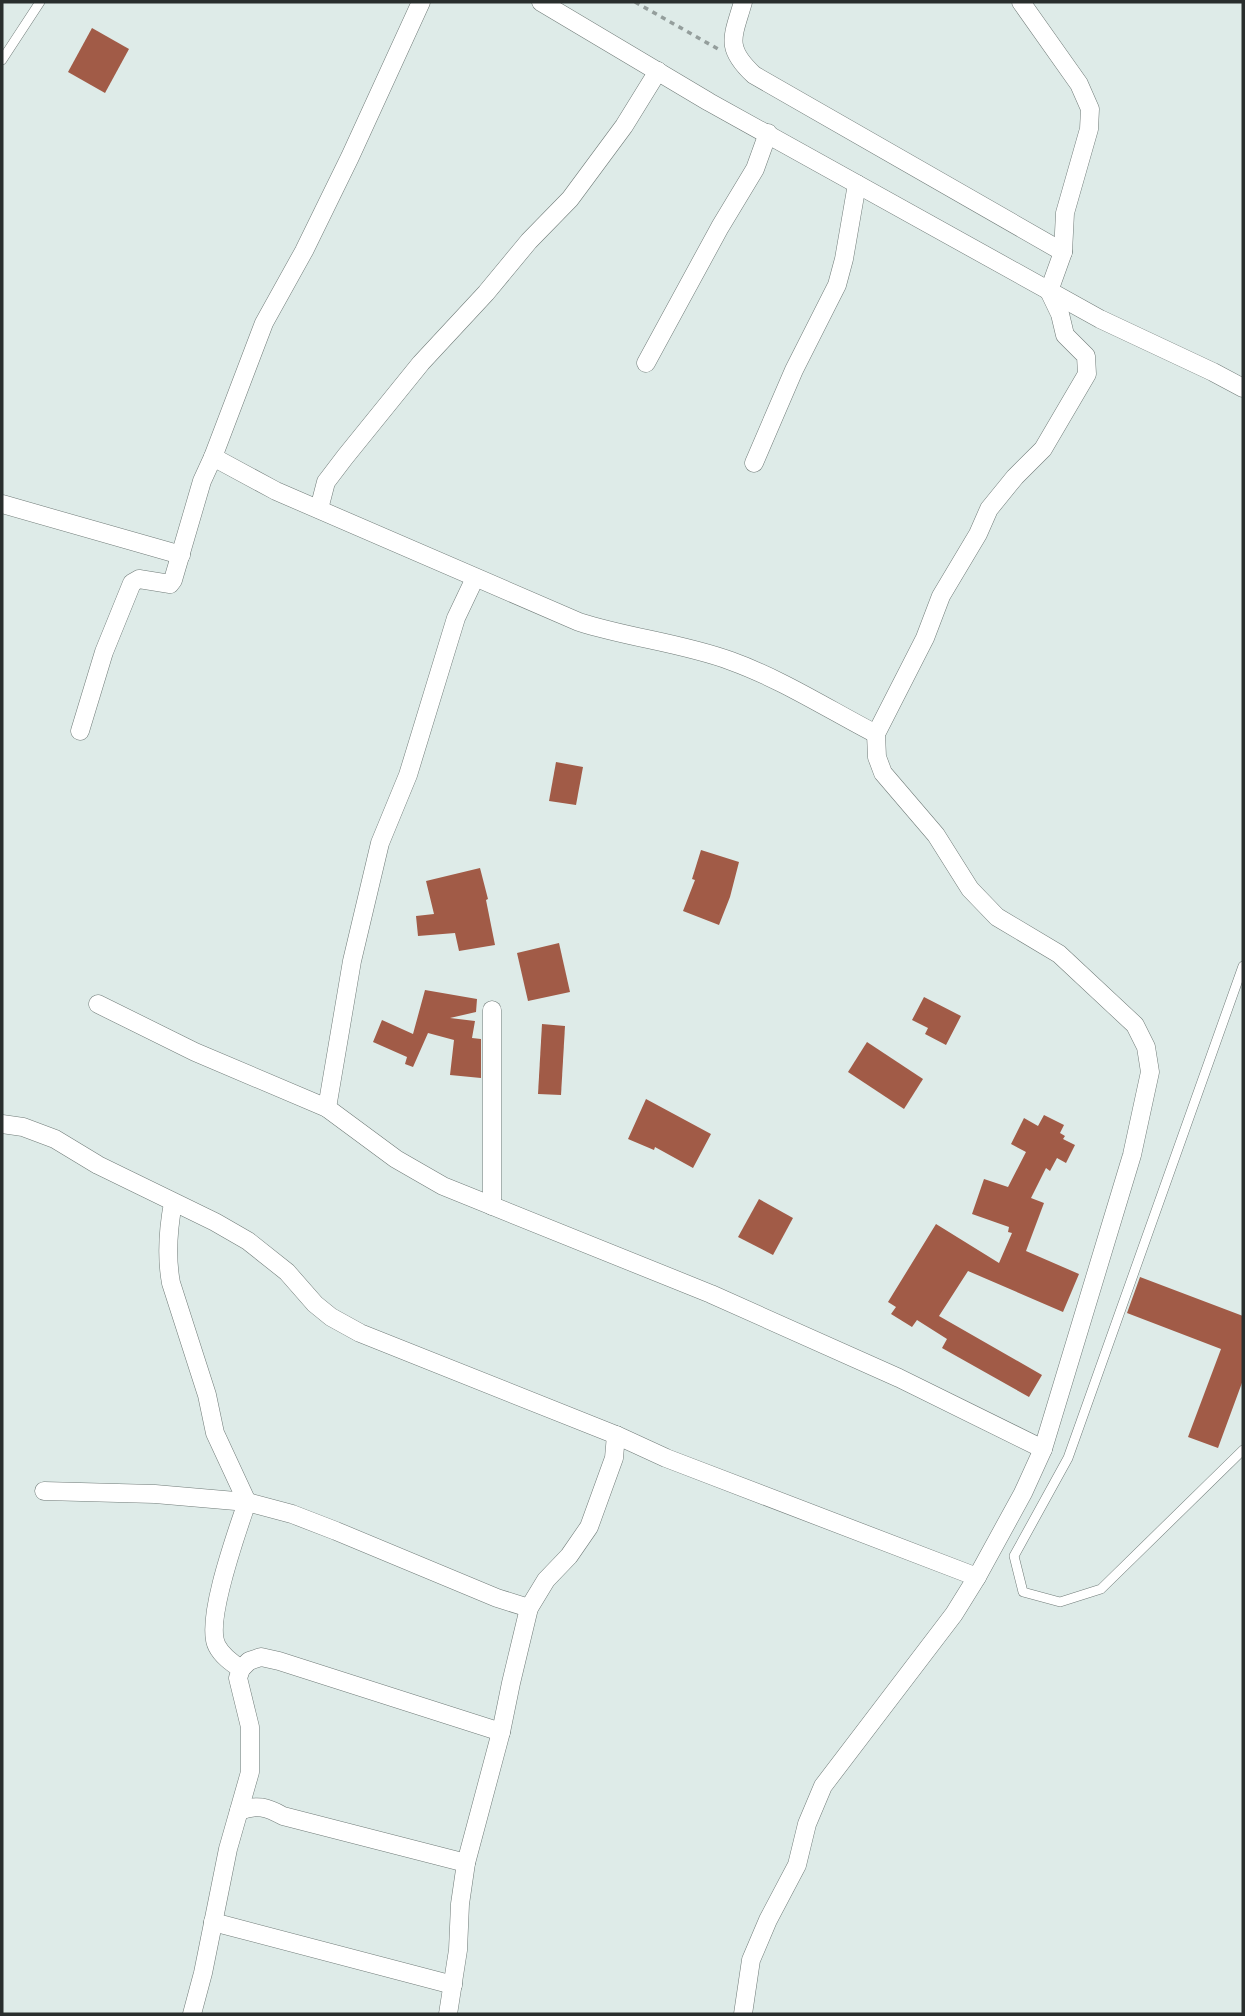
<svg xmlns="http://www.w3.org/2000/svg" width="1245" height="2016" font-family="Cabin,sans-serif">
<rect width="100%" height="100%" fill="#deebe8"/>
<g fill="#a15b47">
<polygon points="92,28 129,49 105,93 68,72"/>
<polygon points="556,762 583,767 576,805 549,801"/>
<polygon points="701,850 739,862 730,897 719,925 683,911 695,880 692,879"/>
<polygon points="480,868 488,899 486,900 495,945 459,951 455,933 418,936 416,916 434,914 426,881"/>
<polygon points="559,943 570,992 528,1001 517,953"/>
<polygon points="425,990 477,999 476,1012 450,1018 475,1021 472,1038 481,1039 481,1078 450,1075 454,1040 428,1033 413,1067 405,1064 407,1057 373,1042 382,1020 413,1034"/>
<polygon points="924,997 961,1016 946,1045 925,1034 928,1028 912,1020"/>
<polygon points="542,1024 565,1026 561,1095 538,1094"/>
<polygon points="867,1042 923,1079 904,1109 848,1072"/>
<polygon points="646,1099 711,1134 693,1168 655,1147 654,1150 628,1139"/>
<polygon points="1044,1115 1064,1125 1060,1133 1065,1136 1063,1139 1075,1145 1066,1163 1057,1158 1050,1171 1046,1168 1031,1198 1044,1203 1026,1251 1079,1274 1063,1312 968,1271 939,1316 1042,1375 1029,1397 942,1348 947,1339 917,1320 912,1327 891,1314 896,1307 888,1302 936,1224 999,1263 1012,1233 1008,1232 1009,1227 972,1214 984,1179 1008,1187 1026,1152 1011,1144 1024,1118 1038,1126"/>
<polygon points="759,1199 793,1218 773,1255 738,1237"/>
<polygon points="1140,1277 1243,1316 1243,1380 1218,1448 1188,1437 1221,1349 1127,1313"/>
</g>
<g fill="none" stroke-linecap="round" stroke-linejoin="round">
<defs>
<g id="lane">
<polyline points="2,60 40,2"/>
<polyline points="1243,966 1068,1458 1014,1556 1023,1592 1060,1602 1101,1589 1243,1450"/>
</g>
<g id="street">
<polyline points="541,2 709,102 1100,319 1213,372 1243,388"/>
<path d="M743 2C733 37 724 47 754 75L1063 252"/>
<polyline points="646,363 720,227 755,169 768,133"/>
<polyline points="213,457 264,323 304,251 350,157 421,2"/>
<polyline points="754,463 794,370 837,285 844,259 857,184"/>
<polyline points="2,504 181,555"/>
<polyline points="319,509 326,482 345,457 421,363 486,293 529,241 570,199 624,126 658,71"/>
<path d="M80 731 104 652 132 583 139 579 170 584 173 580 202 481 213 457 276 491 579 622C629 638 682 643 731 661 781 679 828 709 876 734"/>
<polyline points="98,1004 195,1052 327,1108 396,1159 443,1186 711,1294 899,1378 1043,1449"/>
<polyline points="327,1108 352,961 380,843 408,775 456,618 475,578"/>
<polyline points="2,1124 23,1127 55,1139 98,1165 215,1222 248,1241 287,1272 315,1304 331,1317 360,1333 616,1435 666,1458 977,1577"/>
<path d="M173 1203C168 1230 166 1256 171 1283L207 1395 215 1433 247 1502C238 1529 204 1622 217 1646 222 1656 232 1663 241 1669"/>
<polyline points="492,1206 492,1010"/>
<polyline points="44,1491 155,1494 247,1502 292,1514 336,1531 497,1598 529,1608"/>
<path d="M239 1811C257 1804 267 1807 283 1816L466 1863"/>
<polyline points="213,1922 453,1985"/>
<polyline points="192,2014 203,1973 228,1849 250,1772 250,1727 238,1678 241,1669 249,1661 261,1657 279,1661 501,1732"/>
<polyline points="448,2014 458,1950 460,1904 466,1863 501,1732 511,1683 529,1608 546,1580 569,1556 589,1527 614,1458 616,1435"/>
<polyline points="743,2014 751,1960 768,1920 797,1865 807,1824 823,1786 954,1614 977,1577 1023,1493 1043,1449 1132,1155 1150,1072 1146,1047 1135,1025 1059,954 997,917 970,889 936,835 883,773 877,757 876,734 925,638 941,596 978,534 989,509 1015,477 1043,449 1087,374 1086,356 1065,335 1060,314 1049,291 1063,252 1065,213 1089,129 1090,109 1079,84 1021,2"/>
</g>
</defs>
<use href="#lane" stroke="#707b78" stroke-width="10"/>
<use href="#street" stroke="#707b78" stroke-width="19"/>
<polyline stroke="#949e9c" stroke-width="3.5" stroke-dasharray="5 5" stroke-linecap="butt" points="635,2 718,49"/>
<use href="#lane" stroke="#fff" stroke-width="9"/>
<use href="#street" stroke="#fff" stroke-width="18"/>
</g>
<rect width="1245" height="2016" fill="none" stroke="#292e2d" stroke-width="7"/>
</svg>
